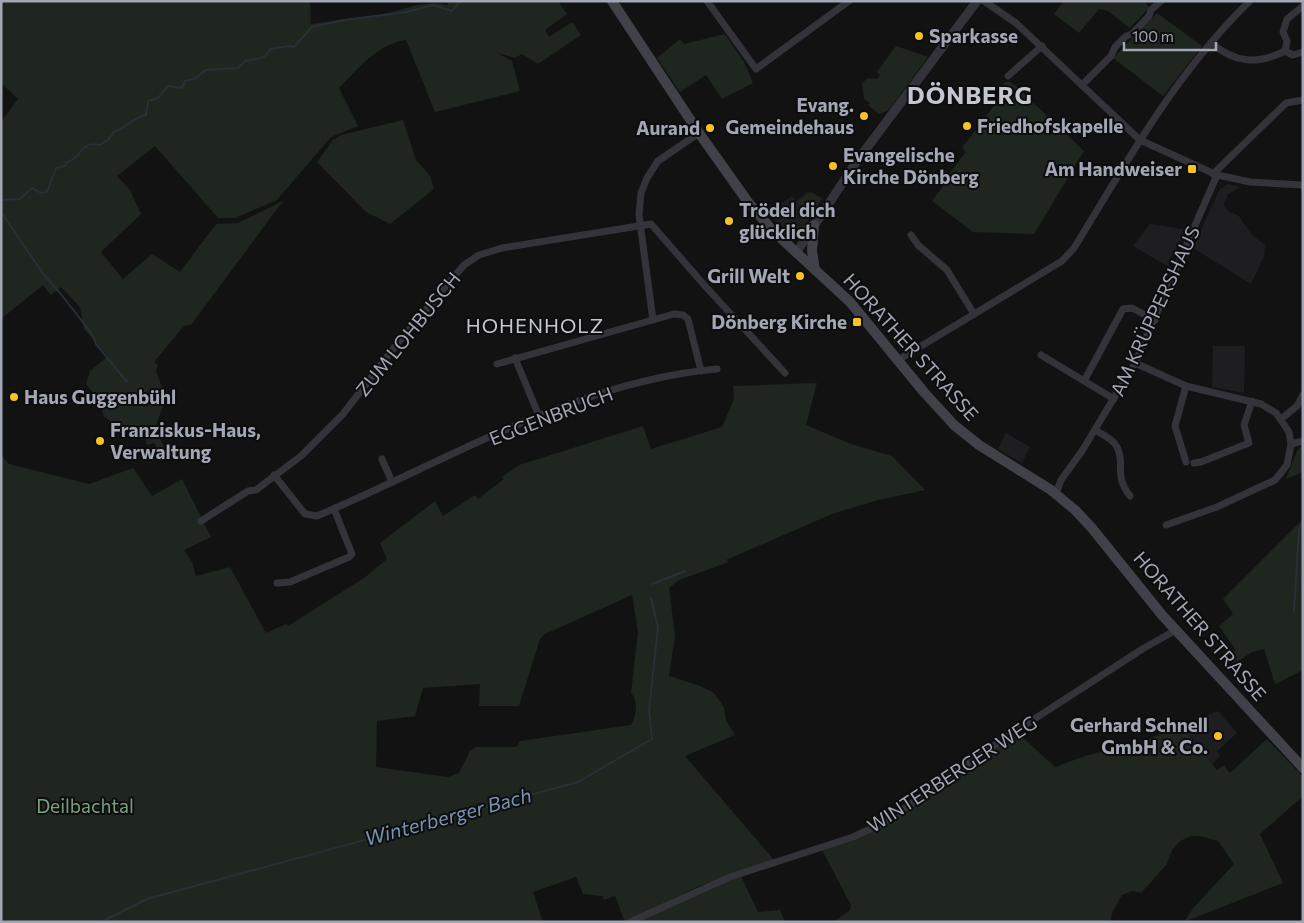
<svg xmlns="http://www.w3.org/2000/svg" width="1304" height="923" font-family="Commissioner,sans-serif">
<rect width="100%" height="100%" fill="#121213"/>
<g fill="#1e1e20">
<polygon points="1228,184 1240,187 1228,194 1224,205 1229,212 1238,215 1252,235 1265,245 1264,256 1251,284 1193,248 1219,190"/>
<polygon points="808,192 823,198 807,223 801,228 793,230 784,229 767,213 792,196 796,201"/>
<polygon points="1150,224 1189,230 1185,240 1179,241 1168,264 1172,269 1133,246"/>
<polygon points="1213,346 1245,346 1244,393 1212,387"/>
<polygon points="1006,433 1030,447 1022,463 998,449"/>
<polygon points="1218,711 1237,733 1217,751 1220,756 1212,764 1183,726"/>
</g>
<g fill="#1e261f" fill-rule="evenodd">
<path d="M1 1H310L311 24C335 20 359 18 383 14 407 9 422 0 447 5L449 1H558L567 14 545 30 549 37 572 22 581 35 538 64 522 54 515 58 497 53 512 61 520 91 435 112 406 40C377 44 359 68 339 88L358 126 331 137 277 200 235 218H218L155 146 117 176 130 190 141 214 101 252 123 279 152 254 180 272 216 224 238 223 283 201 191 325 184 326 154 362 158 365 156 371 166 398 155 428 164 447 159 450 154 443 147 445 143 430 122 428 104 417 99 400 86 384 90 371 108 356 84 329 80 307 61 287 51 295 43 285 1 319V122L18 99 1 83Z"/>
<polygon points="1064,1 1145,1 1149,8 1130,28 1108,11 1099,9 1079,33 1054,14"/>
<polygon points="1157,13 1202,46 1163,96 1113,58"/>
<polygon points="725,34 744,62 753,83 722,99 706,75 680,92 657,58 680,39 684,44"/>
<polygon points="896,46 928,57 889,110 879,114 868,105 870,103 864,99 862,83 868,78 877,79 880,75 877,72"/>
<polygon points="1008,81 1017,87 1084,151 1034,234 973,232 932,201 944,185 942,183 966,152 962,148 1002,95 995,89"/>
<polygon points="403,120 416,160 430,176 434,189 390,224 366,212 317,162 333,140 341,135"/>
<polygon points="812,192 821,199 810,213 797,202"/>
<path d="M817 383 806 425 851 444 892 456 925 490 878 500 832 514 726 560 729 562 679 580 669 588 675 636 669 676 700 686 714 693 724 707 726 720 735 735 685 756 774 860 699 886 625 922 615 896 604 900 602 896 583 894 576 877 533 892 543 922H1V455L9 464 89 484 133 468 152 496 182 479 211 537 184 550 192 562 196 576 230 567 266 633 286 624 288 626 364 578 387 559 380 543 435 501 443 516 475 495 478 499 504 479 502 477 519 465 643 426 651 449 722 427 734 399 733 386ZM632 595 638 632 631 693C639 701 636 716 631 725L520 741 517 747H476L470 751 459 773 448 777 376 767 377 721 415 716 423 688 480 684 479 706H519L540 639 545 634Z"/>
<polygon points="1303,445 1303,472 1286,479 1297,451"/>
<polygon points="1303,519 1303,670 1275,684 1264,649 1252,652 1231,666 1235,649 1219,626 1233,614 1223,599"/>
<polygon points="1182,726 1217,770 1224,765 1230,773 1267,739 1303,777 1303,796 1260,834 1283,883 1184,922 1194,907 1234,864 1218,841 1200,836 1191,836 1180,841 1172,850 1167,864 1141,893 1132,891 1122,895 1113,911 1110,922 833,922 850,910 851,905 822,850 885,822 1018,733 1055,767 1085,756 1141,742"/>
<polygon points="741,876 758,912 780,910 785,922 636,922"/>
</g>
<g fill="none" stroke-linecap="round" stroke-linejoin="round">
<g stroke="#282f37" stroke-width="2">
<path d="M1 200 20 199 32 188 41 193 47 192 56 168 65 166 67 162C82 159 80 140 100 145L108 140 114 132C128 127 135 116 146 115L148 101 158 98 168 86 182 88 185 81 194 79 206 70 238 68 245 61C256 58 265 61 270 49L290 46 294 47 312 27 344 20 407 12 433 5 452 11 460 1"/>
<polyline points="1,212 44,275 60,293 92,334 96,344 127,382"/>
<polyline points="652,584 685,571"/>
<polyline points="1294,612 1299,529 1303,523"/>
<polyline points="101,922 147,899 578,782 652,739 649,710 658,628 651,598"/>
</g>
<g stroke="#333339" stroke-width="7">
<polyline points="707,1 756,69 849,1"/>
<polyline points="984,1 1016,23 1140,140 1217,175 1250,182 1303,185"/>
<path d="M1211 43C1235 63 1257 65 1285 51"/>
<polyline points="1285,51 1287,41 1283,32 1287,19 1303,6"/>
<polyline points="1285,51 1293,55 1303,52"/>
<polyline points="1008,76 1042,46"/>
<polyline points="1082,85 1111,56 1115,47 1126,36 1132,34 1149,16 1151,10 1161,1"/>
<polyline points="1213,174 1286,103 1303,100"/>
<polyline points="911,235 918,245 947,270 974,314"/>
<polyline points="653,320 639,215 641,193 647,178 658,161 699,133"/>
<polyline points="1041,355 1114,399"/>
<polyline points="515,358 539,416"/>
<path d="M898 360 1062 261 1074 248C1127 162 1176 72 1250 1"/>
<polyline points="1135,363 1186,386 1261,404 1276,413 1289,432 1291,444 1287,465 1275,480 1217,507 1166,525"/>
<polyline points="497,364 674,314 683,315 688,319 701,371"/>
<polyline points="1084,381 1123,309 1132,308 1155,320"/>
<polyline points="1186,386 1175,426 1186,462"/>
<polyline points="1281,419 1297,406 1303,395"/>
<path d="M1095 430C1103 435 1113 439 1117 447 1126 465 1113 474 1130 496"/>
<polyline points="1291,444 1303,441"/>
<polyline points="382,459 392,482"/>
<polyline points="1194,463 1201,462 1249,443 1244,425 1252,401"/>
<path d="M274 475 305 514 317 516C445 462 577 381 717 369"/>
<polyline points="1056,494 1061,480 1082,451 1135,363 1217,175"/>
<polyline points="201,521 248,491 256,490 301,456 343,414 397,344 464,265 479,255 502,248 651,224 706,287 785,373"/>
<polyline points="277,583 290,582 349,557 352,554 334,509"/>
<polyline points="630,922 730,877 853,837 883,823 1002,740 1144,648 1176,630"/>
</g>
<g stroke="#333339" stroke-width="9">
<path d="M776 232C791 238 799 235 812 226"/>
<polyline points="796,253 857,161 977,1"/>
</g>
<g stroke="#414249" stroke-width="10">
<polyline points="612,1 699,133 748,202 772,230 850,302 923,391 954,425 979,445 1051,490 1075,510 1091,527 1162,615 1303,768"/>
<polyline points="814,225 812,251 815,270"/>
</g>
</g>
<g fill="#f8c225" stroke="#0d0d0e" stroke-width="2">
<circle cx="919" cy="36" r="5"/>
<circle cx="864" cy="116" r="5"/>
<circle cx="967" cy="126" r="5"/>
<circle cx="710" cy="128" r="5"/>
<circle cx="833" cy="166" r="5"/>
<rect x="1187" y="164" width="10" height="10" rx="2.5"/>
<circle cx="729" cy="221" r="5"/>
<circle cx="800" cy="276" r="5"/>
<rect x="852" y="317" width="10" height="10" rx="2.5"/>
<circle cx="14" cy="397" r="5"/>
<circle cx="100" cy="441" r="5"/>
<circle cx="1218" cy="736" r="5"/>
</g>
<g text-anchor="middle" stroke-width="4" stroke-linejoin="round" paint-order="stroke">
<g font-size="19" font-weight="bold" fill="#a3a7b5" stroke="#0d0d0e" text-anchor="start">
<text x="929" y="43">Sparkasse</text>
<text x="854" y="112" text-anchor="end">Evang.<tspan x="854" dy="22">Gemeindehaus</tspan></text>
<text x="977" y="133">Friedhofskapelle</text>
<text x="700" y="135" text-anchor="end">Aurand</text>
<text x="843" y="162">Evangelische<tspan x="843" dy="22">Kirche Dönberg</tspan></text>
<text x="1182" y="176" text-anchor="end">Am Handweiser</text>
<text x="739" y="217">Trödel dich<tspan x="739" dy="22">glücklich</tspan></text>
<text x="790" y="283" text-anchor="end">Grill Welt</text>
<text x="847" y="329" text-anchor="end">Dönberg Kirche</text>
<text x="24" y="404">Haus Guggenbühl</text>
<text x="110" y="437">Franziskus-Haus,<tspan x="110" dy="22">Verwaltung</tspan></text>
<text x="1208" y="732" text-anchor="end">Gerhard Schnell<tspan x="1208" dy="22">GmbH &amp; Co.</tspan></text>
</g>
<g font-size="19" fill="#a3a7b5" stroke="#0d0d0e">
<text transform="translate(1155 311) rotate(-65)" y="7">AM KRÜPPERSHAUS</text>
<text transform="translate(408 334) rotate(-51)" y="7">ZUM LOHBUSCH</text>
<text transform="translate(911 347) rotate(48)" y="7">HORATHER STRASSE</text>
<text transform="translate(551 416) rotate(-21)" y="7">EGGENBRUCH</text>
<text transform="translate(1200 626) rotate(49)" y="7">HORATHER STRASSE</text>
<text transform="translate(952 774) rotate(-33)" y="7">WINTERBERGER WEG</text>
</g>
<g font-size="19" fill="#79a17e" stroke="#0d0d0e">
<text x="85" y="813">Deilbachtal</text>
</g>
<g font-size="20" letter-spacing="1" fill="#c4c6d0" stroke="#0d0d0e">
<text x="535" y="333">HOHENHOLZ</text>
</g>
<g font-size="20" font-style="italic" fill="#7892b1" stroke="#0d0d0e">
<text transform="translate(448 817) rotate(-15)" y="7">Winterberger Bach</text>
</g>
<g font-size="24" font-weight="bold" letter-spacing="1" fill="#c4c6d0" stroke="#0d0d0e">
<text x="970" y="104">DÖNBERG</text>
</g>
</g>
<rect width="1304" height="923" fill="none" stroke="#a3a7b5" stroke-width="5"/>
<path d="M1124 42v8h92v-8" fill="none" stroke="#a3a7b5" stroke-width="2.5"/>
<text x="1132" y="42" font-size="15" fill="#a3a7b5" stroke="#0d0d0e" stroke-width="4" paint-order="stroke">100 m</text>
</svg>
